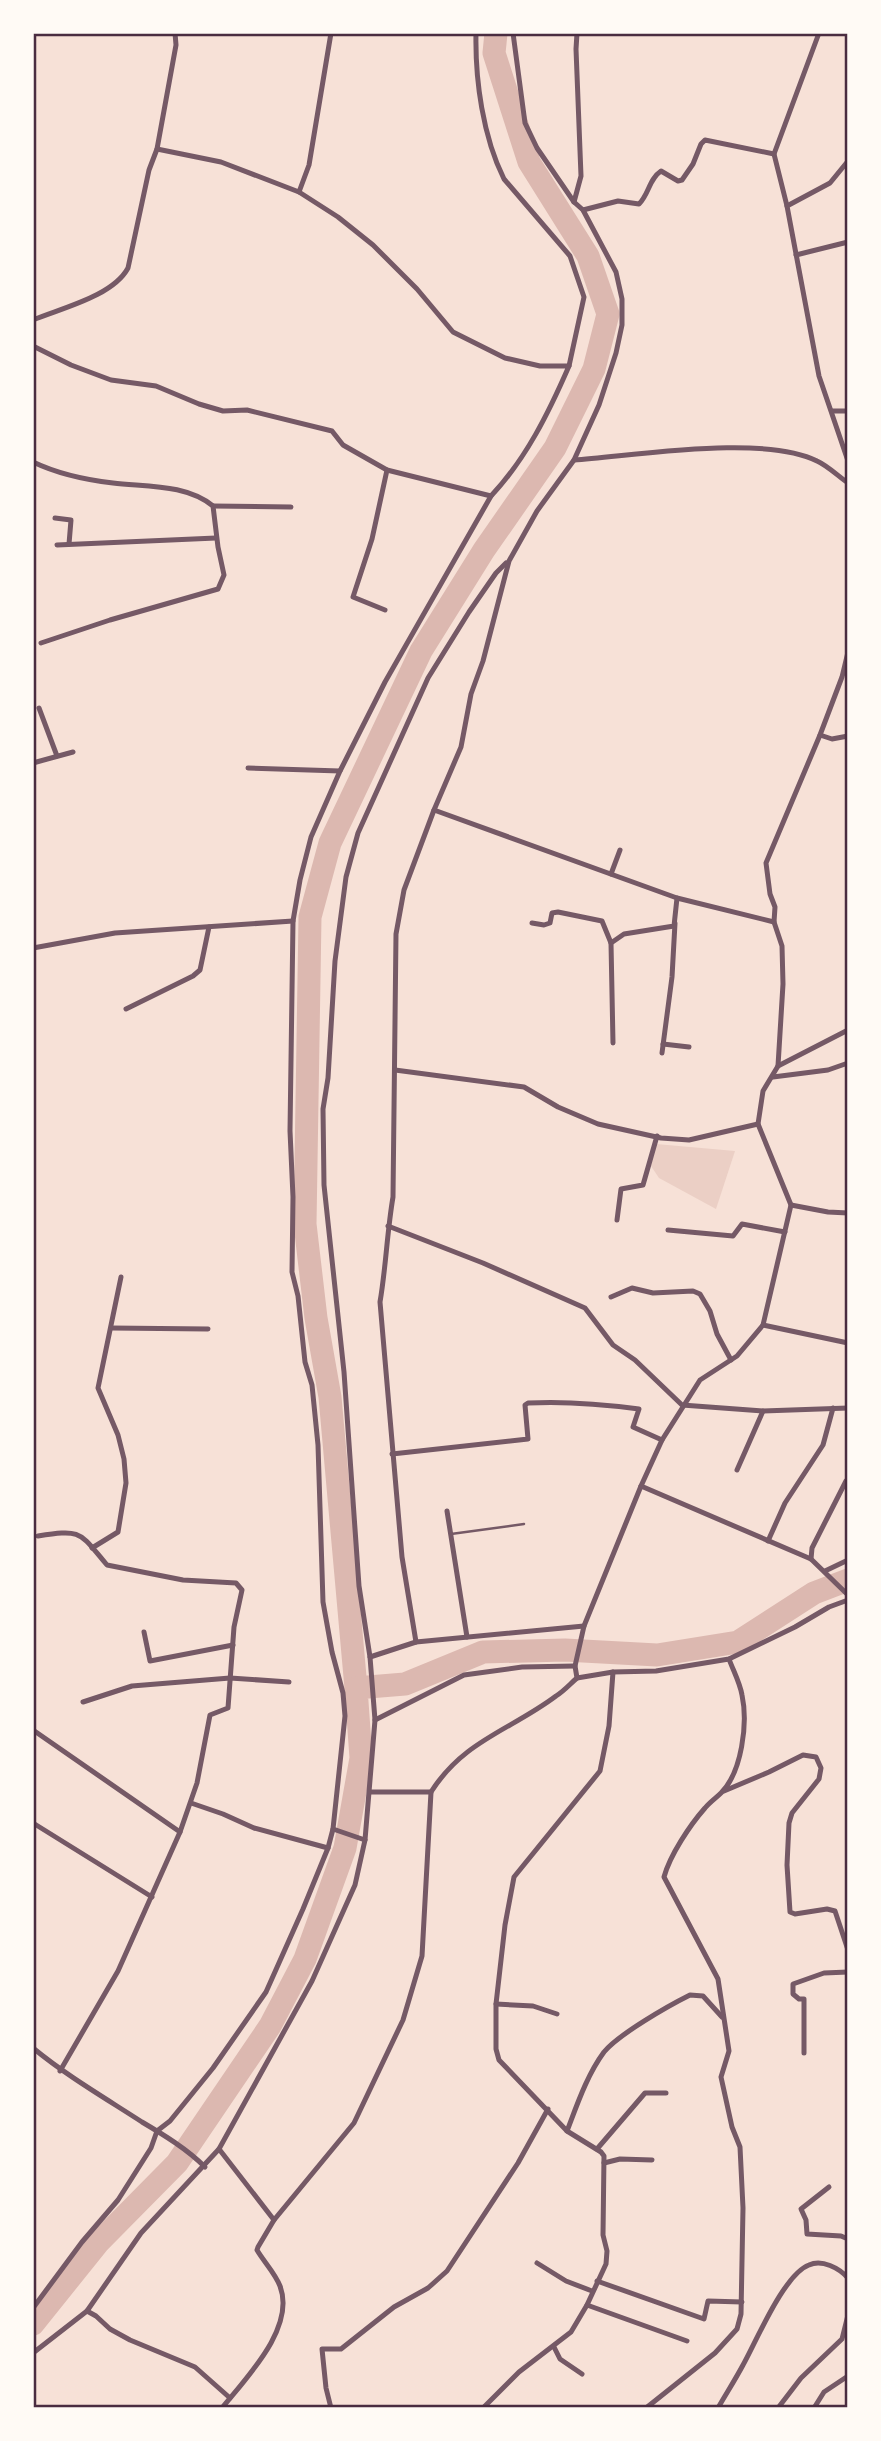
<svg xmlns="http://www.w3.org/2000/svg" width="881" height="2441" font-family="Ubuntu,sans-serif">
<rect width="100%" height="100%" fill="#f7e1d7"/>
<polygon fill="#ebcfc5" points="656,1144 735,1151 716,1209 659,1178 651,1166"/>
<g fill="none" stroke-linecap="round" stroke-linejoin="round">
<g stroke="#dcb8b0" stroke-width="23">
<polyline points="356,1688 330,1397 316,1318 305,1224 310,917 330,843 421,651 484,550 555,448 594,369 608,314 588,256 529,162 494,53 496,33"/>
<polyline points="33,2324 98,2243 177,2163 270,2026 305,1959 345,1848 361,1758 356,1688 405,1684 483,1652 565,1650 657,1655 738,1642 814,1593 848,1580"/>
</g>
<polyline stroke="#755966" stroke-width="2.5" points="451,1534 524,1524"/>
<g stroke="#755966" stroke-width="5">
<path d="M476 33C475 80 483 137 504 179L570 256 584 297 569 366"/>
<path d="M513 33 525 123 537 148 574 202 583 210 616 272 622 299V325L616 353 599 405 574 460 537 511 509 561 483 661 471 694 461 747 434 810 404 890 396 934 393 1197C387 1232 386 1267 380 1302L402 1557 416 1642 584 1626"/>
<polyline points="819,33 774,154 787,206 819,376 848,461"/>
<polyline points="157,149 221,162 299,192 309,165 331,33"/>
<polyline points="574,202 581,176 576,49 577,33"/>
<polyline points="787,206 830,183 848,161"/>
<path d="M583 210 618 201 639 204C649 194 649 179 661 171L678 181 682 180 693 164 701 144 705 140 774 154"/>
<polyline points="796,255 848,242"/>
<path d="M33 320C62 308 113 296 128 268L149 170 157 149 176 45 175 33"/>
<polyline points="33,346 71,365 111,380 156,386 199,404 223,411 247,410 332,431 343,445 387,470 491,496"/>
<polyline points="832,411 848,411"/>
<path d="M574 460C634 456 764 434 817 461 828 466 838 476 848 483"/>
<path d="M33 462C58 474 87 480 113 483 147 487 186 484 213 506L218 547 224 575 218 589 110 620 41 643"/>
<polyline points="213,506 291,507"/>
<polyline points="55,518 71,520 69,544"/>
<polyline points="57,545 216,538"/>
<polyline points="385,610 353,597 372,539 387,470"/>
<polyline points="39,708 57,756"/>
<polyline points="820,735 832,739 848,736"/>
<polyline points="33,763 73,752"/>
<polyline points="248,768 340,771"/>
<polyline points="434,810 677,898 774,922"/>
<polyline points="611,874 620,850"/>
<polyline points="532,923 544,925 550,923 552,913 558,912 602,921 611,943"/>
<polyline points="33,948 115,933 293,921"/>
<polyline points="126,1009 193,976 200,970 209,927"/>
<polyline points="613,1043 611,943 624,934 674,926 677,898"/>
<polyline points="663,1044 689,1047"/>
<polyline points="662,1053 672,977 675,923"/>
<polyline points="778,1066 848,1030"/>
<polyline points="395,1070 524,1087 558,1107 598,1124 661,1138 689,1140 758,1124"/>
<polyline points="773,1077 828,1070 848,1063"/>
<polyline points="791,1205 828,1212 848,1213"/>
<polyline points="617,1220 621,1189 643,1185 657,1136"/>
<polyline points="388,1226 483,1263 585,1308 613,1345 635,1360 682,1405 763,1411 848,1408"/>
<polyline points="668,1230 733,1236 742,1224 785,1232"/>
<polyline points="611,1297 632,1288 653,1293 693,1291 700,1294 710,1311 717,1334 731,1360"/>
<polyline points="763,1325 848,1343"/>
<polyline points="111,1328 208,1329"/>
<path d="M392 1454 528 1439 525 1405 528 1403C566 1401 602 1404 639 1409L633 1427 662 1440"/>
<polyline points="737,1470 763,1411"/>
<polyline points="641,1486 811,1559 848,1595"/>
<polyline points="447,1511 467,1637"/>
<path d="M38 1536C83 1529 79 1532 107 1565L183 1580 236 1583 242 1590 234 1627 228 1708 210 1715 197 1783 180 1832 118 1971 60 2071"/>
<polyline points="768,1541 785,1503 823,1445 833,1408"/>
<polyline points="92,1548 118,1532 126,1483 124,1459 118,1435 98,1388 121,1277"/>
<polyline points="811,1559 812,1548 846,1481"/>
<polyline points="825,1571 848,1560"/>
<polyline points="144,1632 150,1661 233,1645"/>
<polyline points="416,1642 370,1657 359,1586 344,1372 324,1185 323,1109 328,1078 335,961 346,877 358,833 428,678 469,612 496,573 506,563"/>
<polyline points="577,1678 613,1672 656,1671 729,1659 795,1627 829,1607 848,1600"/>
<polyline points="83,1702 132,1686 230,1678 289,1682"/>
<polyline points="33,1703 33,1723"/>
<polyline points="375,1720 464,1675 522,1667 575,1666"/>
<polyline points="33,1730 180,1832"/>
<polyline points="724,1791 769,1772 803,1755 816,1757 821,1768 819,1779 792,1813 789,1823 787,1865 790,1912 795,1914 827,1909 835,1911 848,1950"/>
<polyline points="370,1792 431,1792"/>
<polyline points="191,1803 223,1814 254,1828 328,1848"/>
<polyline points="33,1823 152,1897"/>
<polyline points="333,1829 365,1840"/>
<polyline points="496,2004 533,2006 557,2014"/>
<path d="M33 2048C67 2076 105 2098 142 2122 164 2135 187 2149 205 2167"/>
<polyline points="804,2053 804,1999 799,1999 793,1994 793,1984 824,1973 848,1972"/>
<path d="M567 2131C577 2105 587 2075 604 2052 619 2034 668 2006 690 1995L703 1996 722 2017"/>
<polyline points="219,2149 274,2220"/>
<polyline points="597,2149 645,2093 666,2093"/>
<polyline points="604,2163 620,2159 652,2160"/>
<polyline points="829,2187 801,2209 806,2220 807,2234 841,2236 848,2239"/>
<polyline points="537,2263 566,2281 592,2291"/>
<polyline points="597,2281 704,2319 708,2301 742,2302"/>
<polyline points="587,2305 687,2341"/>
<path d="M33 2308 82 2242 118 2200 151 2148 157 2131 170 2121 213 2068 266 1992 303 1909 328 1848 333 1829 345 1716 343 1693 332 1652 323 1602 318 1445 312 1385 305 1362 298 1296 292 1272 293 1197 290 1131 293 921 300 880 311 837 340 771 385 682 491 496C526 459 549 412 569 366H540L505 358 453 332 417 289 373 245 338 217 299 192"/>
<polyline points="87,2311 96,2316 110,2329 130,2340 195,2367 230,2398"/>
<polyline points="554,2347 560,2359 582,2374"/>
<polyline points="33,2353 87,2311 141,2233 219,2149 312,1981 355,1885 365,1840 375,1720 370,1657"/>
<path d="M222 2408C246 2378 296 2328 280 2286 275 2273 264 2262 257 2250L258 2247 274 2220 354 2123 403 2020 422 1956 431 1792C464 1740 511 1730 556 1696 564 1691 570 1684 577 1678L575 1666 584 1626 641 1486 662 1440 700 1380 737 1356 763 1325 791 1205 758 1124 763 1091 778 1066 783 984 782 946 774 922 775 907 770 894 766 863 820 735 842 677 848 652"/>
<polyline points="331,2408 326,2388 322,2349 341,2349 394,2307 428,2288 447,2271 518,2163 548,2109"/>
<polyline points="483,2408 519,2372 571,2332 587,2305 606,2264 607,2251 603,2235 604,2156 601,2152 567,2131 499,2060 496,2049 496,2004 505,1925 514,1877 600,1771 609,1726 613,1672"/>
<path d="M646 2408 715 2353 737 2329 741 2314 743 2208 740 2147 732 2127 721 2077 729 2051 718 1979 664 1877C670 1855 690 1825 705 1808 710 1802 716 1798 721 1793 742 1772 748 1723 742 1695 740 1683 733 1670 729 1659"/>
<path d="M718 2408C726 2394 735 2380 743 2365 756 2342 784 2274 809 2265 822 2259 839 2268 848 2278"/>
<polyline points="778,2408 801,2378 842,2339 848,2315"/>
<polyline points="814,2408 824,2392 848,2376"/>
</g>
</g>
<rect width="881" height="2441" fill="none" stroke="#fffaf5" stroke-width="70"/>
<rect x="35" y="35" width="811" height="2371" fill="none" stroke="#4a2c40" stroke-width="2.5"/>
</svg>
